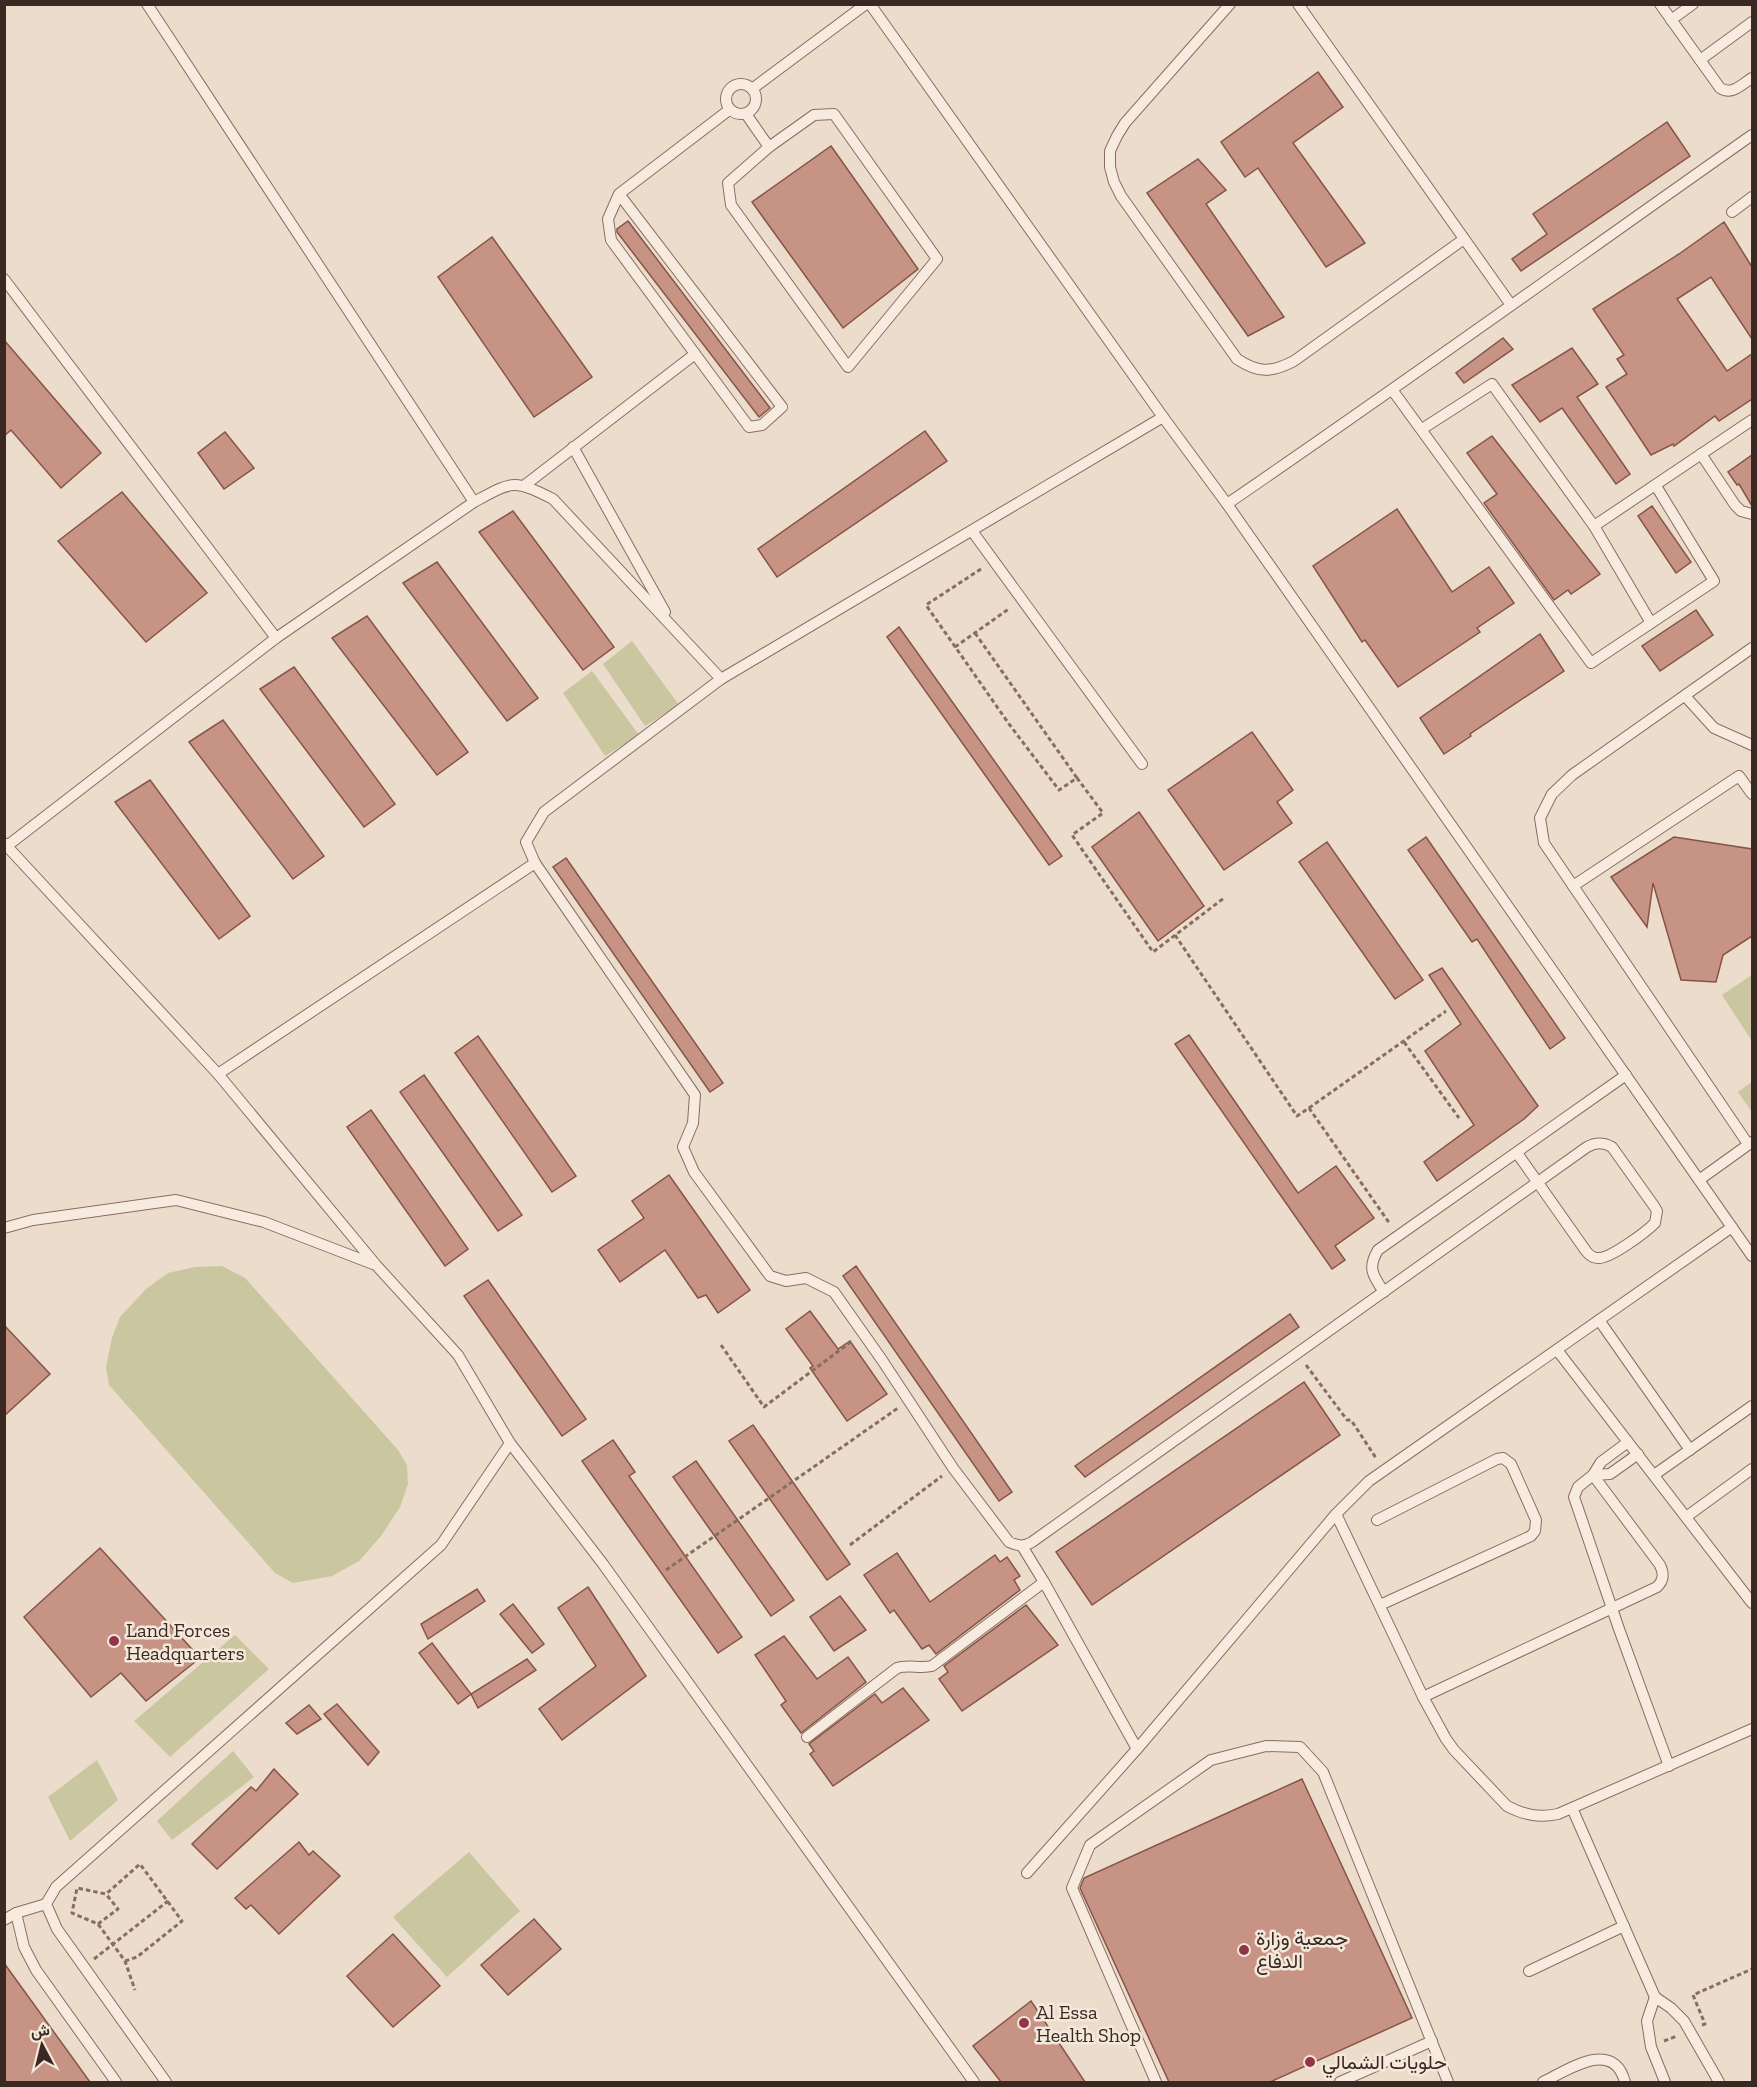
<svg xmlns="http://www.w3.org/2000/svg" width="1757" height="2087" font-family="'Zilla Slab',Vazirmatn,serif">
<rect width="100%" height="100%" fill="#ecdccc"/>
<g fill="#cac6a0">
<polygon points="632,641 679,705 645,726 603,664"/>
<polygon points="592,671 639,735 605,756 563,693"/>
<polygon points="1752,975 1752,1041 1722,995"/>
<polygon points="1752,1082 1752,1112 1738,1092"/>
<polygon points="222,1266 245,1278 398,1450 407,1465 408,1484 400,1507 381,1536 359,1561 332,1576 293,1583 275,1573 109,1385 106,1367 112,1338 120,1317 146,1289 168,1273 195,1267"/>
<polygon points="235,1635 269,1669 170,1757 134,1721"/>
<polygon points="233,1751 254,1777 172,1840 157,1821"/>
<polygon points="97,1760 118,1800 70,1841 48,1797"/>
<polygon points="469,1852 520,1911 447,1977 393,1917"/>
</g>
<g fill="#c79385" stroke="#865448" stroke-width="1.5">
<polygon points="1318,72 1343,107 1293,143 1365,243 1326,267 1258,168 1245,177 1221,142"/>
<polygon points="1667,122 1690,156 1521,271 1512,259 1547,234 1533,214"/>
<polygon points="831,146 918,269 843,328 752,202"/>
<polygon points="1198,159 1226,190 1206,204 1284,317 1248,336 1147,193"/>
<polygon points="628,221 770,408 759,417 617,232 617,229"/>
<polygon points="1724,222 1752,267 1752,339 1711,277 1677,299 1727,371 1752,354 1752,399 1719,421 1715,416 1674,446 1673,444 1651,455 1606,387 1627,374 1617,359 1624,355 1593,309 1679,254"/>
<polygon points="492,237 592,377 534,417 438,277"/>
<polygon points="1503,338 1513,349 1464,383 1456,373"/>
<polygon points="4,340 101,453 61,488 11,430 4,436"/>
<polygon points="1572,348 1598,384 1577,397 1630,474 1616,484 1562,408 1540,422 1512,385"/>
<polygon points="925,431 947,461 777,577 758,549"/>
<polygon points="225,432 254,468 224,489 198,453"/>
<polygon points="1492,436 1600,574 1571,594 1568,590 1554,600 1484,503 1497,494 1467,453"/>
<polygon points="1752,455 1752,506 1739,484 1737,485 1728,472"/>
<polygon points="122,492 207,593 146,642 58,541"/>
<polygon points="1652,506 1691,562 1676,573 1638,516"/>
<polygon points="1397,509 1452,592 1489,567 1514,603 1477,628 1480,632 1398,687 1365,640 1362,642 1313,566"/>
<polygon points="513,511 614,647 583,670 479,532"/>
<polygon points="437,562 538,698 507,721 403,583"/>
<polygon points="1696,610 1713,635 1660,671 1642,646"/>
<polygon points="367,616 468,752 437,775 332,638"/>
<polygon points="899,627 1062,856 1049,865 887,637"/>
<polygon points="1540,634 1564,671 1470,734 1471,736 1444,754 1420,718"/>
<polygon points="294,667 395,804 364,827 260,689"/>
<polygon points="223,720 324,856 293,879 189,742"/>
<polygon points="1252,732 1293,790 1277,802 1292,823 1224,870 1168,790"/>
<polygon points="150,780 250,916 219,939 115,802"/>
<polygon points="1139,812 1204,906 1158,941 1092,847"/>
<polygon points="1426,837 1565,1038 1550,1049 1477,939 1472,942 1408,850"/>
<polygon points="1674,837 1752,849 1752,936 1723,955 1716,982 1681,980 1653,883 1647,927 1611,877"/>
<polygon points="1327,842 1423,980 1395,999 1299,862"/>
<polygon points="566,858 723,1083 710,1092 553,867"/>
<polygon points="1442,968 1538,1106 1524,1119 1437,1181 1424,1162 1474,1125 1425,1051 1461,1024 1429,975"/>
<polygon points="1189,1035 1298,1193 1336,1166 1374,1218 1335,1246 1345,1260 1332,1269 1175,1044"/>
<polygon points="478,1036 576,1176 552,1192 455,1053"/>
<polygon points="424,1075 522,1215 498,1231 400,1092"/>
<polygon points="371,1110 468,1249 445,1266 347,1127"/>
<polygon points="669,1175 750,1290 718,1313 706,1295 698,1298 665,1250 620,1282 598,1250 644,1218 632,1201"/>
<polygon points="856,1266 1012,1492 999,1501 843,1276"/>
<polygon points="488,1280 586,1419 562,1436 464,1296"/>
<polygon points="810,1311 838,1349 850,1341 887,1394 847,1421 810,1368 813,1366 786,1329"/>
<polygon points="1290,1314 1299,1327 1085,1477 1075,1466"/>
<polygon points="4,1325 50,1374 4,1416"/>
<polygon points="1304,1382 1340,1435 1092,1605 1056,1552"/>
<polygon points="753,1425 850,1564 827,1580 729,1441"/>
<polygon points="613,1440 635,1472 629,1476 742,1637 718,1653 582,1461"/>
<polygon points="696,1461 794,1600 771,1616 673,1477"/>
<polygon points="100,1548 200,1658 146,1701 121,1673 91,1697 24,1617"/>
<polygon points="897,1553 930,1602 995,1555 1000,1562 1007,1557 1020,1576 1014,1580 1020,1590 936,1654 929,1645 922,1649 894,1610 890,1613 864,1575"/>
<polygon points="588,1587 646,1676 562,1740 539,1709 596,1666 558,1608"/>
<polygon points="477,1589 485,1601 428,1639 421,1624"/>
<polygon points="840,1596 866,1630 834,1651 810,1617"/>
<polygon points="513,1604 544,1644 532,1653 500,1614"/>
<polygon points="1026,1605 1058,1645 962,1711 939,1679 948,1672 944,1666"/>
<polygon points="784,1636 817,1679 848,1657 866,1682 801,1733 781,1705 786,1701 755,1655"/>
<polygon points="432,1643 471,1694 458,1704 419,1653"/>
<polygon points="527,1659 536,1670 478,1708 471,1694"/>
<polygon points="903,1688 929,1720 833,1786 810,1754 814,1751 809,1744 875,1694 882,1703"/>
<polygon points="337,1704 379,1752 368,1765 324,1714"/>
<polygon points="309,1705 321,1719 297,1734 286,1723"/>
<polygon points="274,1769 298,1794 217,1869 192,1844 251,1787 256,1791"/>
<polygon points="1302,1779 1412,2018 1270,2082 1169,2082 1080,1888 1084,1878"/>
<polygon points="299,1842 309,1855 313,1851 340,1876 279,1934 251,1905 246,1909 235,1898"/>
<polygon points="534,1919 561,1949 508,1995 481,1965"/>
<polygon points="393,1934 440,1986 393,2027 347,1976"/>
<polygon points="4,1963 90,2082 4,2082"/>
<polygon points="1031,2001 1085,2082 1001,2082 973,2046"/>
</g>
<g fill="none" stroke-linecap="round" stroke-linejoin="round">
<defs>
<g id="service">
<polyline points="147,4 474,502"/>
<polyline points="870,4 1163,417 1227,504 1752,1256"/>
<path d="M1230 4 1125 123 1117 136 1110 151V167L1114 182 1121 196 1237 359C1258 373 1271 373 1294 361L1464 239"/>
<polyline points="1298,4 1511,305"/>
<path d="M1660 4 1720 88C1732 96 1742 84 1752 78"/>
<polyline points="1671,20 1693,4"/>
<polyline points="1700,60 1752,22"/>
<circle cx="741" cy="99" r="15"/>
<polyline points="752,89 866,4"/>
<polyline points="746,114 769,147"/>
<polygon points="834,114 937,259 848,367 731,205 728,183 769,147 814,115"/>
<polyline points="619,194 782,407 762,425 749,427 611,240 608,219 619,194 729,110"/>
<polyline points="1732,212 1752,197"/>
<polyline points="4,279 276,638"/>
<polyline points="1393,391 1591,663 1714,581 1656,486"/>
<path d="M1163 417 721 679 544 812 526 842 535 863 695 1095 693 1123 683 1147 694 1172 770 1276 786 1281 806 1278 834 1292 882 1360 953 1468 1009 1542C1018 1546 1024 1547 1032 1542 1217 1410 1403 1279 1587 1147 1596 1142 1603 1142 1612 1147L1654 1206 1657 1211 1655 1223C1646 1232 1610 1259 1598 1258 1593 1258 1589 1255 1586 1251L1517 1153"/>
<polyline points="1422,429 1492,384 1594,526 1651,623"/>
<polyline points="573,447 665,612"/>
<polyline points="1701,454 1735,505 1741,511 1752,514"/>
<polyline points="525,485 695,354"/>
<path d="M1227 504C1404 383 1577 258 1752 135"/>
<polyline points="1594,526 1752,420"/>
<polyline points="972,531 1142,764"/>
<polyline points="1685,696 1714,728 1752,745"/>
<polyline points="4,843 218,1074 376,1265 458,1355 510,1443 603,1564 974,2082"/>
<path d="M7 846 276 638 474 502C513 481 513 479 553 499L721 679"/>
<polyline points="1573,886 1739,776 1752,794"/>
<polyline points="218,1074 535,863"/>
<polyline points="1748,1144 1544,843 1540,818 1552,794 1572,775 1752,648"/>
<polyline points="1699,1180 1752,1142"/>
<polyline points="4,1228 33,1220 176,1200 264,1222 373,1264"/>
<path d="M1384 1292C1373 1276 1367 1268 1378 1250L1626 1075"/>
<polyline points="1599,1320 1690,1450"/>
<polyline points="1557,1350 1752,1603"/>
<polyline points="1628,1442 1601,1462 1593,1475 1578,1487 1574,1497 1619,1629 1669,1766"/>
<polyline points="1593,1475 1610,1474 1638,1454"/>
<polyline points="1654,1475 1752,1406"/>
<path d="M1336 1514 1423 1697 1446 1739 1454 1750 1507 1806C1524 1815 1539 1818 1558 1814L1752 1729"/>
<polyline points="1686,1517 1752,1469"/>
<polyline points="1377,1520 1497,1459 1503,1458 1511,1464 1536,1520 1535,1531 1531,1536 1380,1605"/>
<polyline points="1022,1546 1044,1582 1137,1749"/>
<path d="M1423 1697 1657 1587C1664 1580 1664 1574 1660 1565L1593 1475"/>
<path d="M807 1737 897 1668C909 1664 920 1669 932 1666L1044 1582"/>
<polyline points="1572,1808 1655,1997 1671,2008 1684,2021 1719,2082"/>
<polyline points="1027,1873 1137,1749 1336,1514 1369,1481 1732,1227"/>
<polyline points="16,1913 24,1947 36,1970 116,2082"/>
<polyline points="4,1920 16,1913 46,1904"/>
<polyline points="1529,1971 1624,1926"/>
<polyline points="1655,1997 1647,2021 1651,2047 1665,2082"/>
<polyline points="166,2082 57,1929 46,1904 56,1887 441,1545 510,1443"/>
<polyline points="1156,2082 1072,1888 1090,1845 1211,1760 1266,1746 1300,1747 1323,1772 1448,2082"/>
<polyline points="1340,2082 1432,2041"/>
<path d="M1543 2082C1568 2070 1613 2038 1625 2082"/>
</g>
</defs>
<use href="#service" stroke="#886e61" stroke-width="12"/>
<g stroke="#886e61" stroke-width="3" stroke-dasharray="4.5 3" stroke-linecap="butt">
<polyline points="981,569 926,605 1009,724 1059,790 1077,778 1103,813 1072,835 1153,952 1224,898"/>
<polyline points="975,633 1077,778"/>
<polyline points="955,647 1010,608"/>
<polyline points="1175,935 1297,1116 1309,1108 1390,1224"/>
<polyline points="1404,1042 1459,1118"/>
<polyline points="1309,1108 1446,1011"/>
<polyline points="721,1345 764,1407 852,1341"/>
<polyline points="1306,1365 1347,1420 1351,1420 1376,1458"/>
<polyline points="850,1545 942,1476"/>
<polyline points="666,1570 898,1408"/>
<polyline points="98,1924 118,1909 106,1894"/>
<polyline points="94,1959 168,1901"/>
<polyline points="125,1961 137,1957 182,1921 140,1864 106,1894 77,1888 72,1913 98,1924 125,1961 135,1990"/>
<polyline points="1702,2025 1705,2024 1693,1995 1752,1969"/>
<polyline points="1664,2041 1677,2036"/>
</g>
<use href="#service" stroke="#f7ebdf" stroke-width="10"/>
</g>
<g fill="#933549" stroke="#f4e8db" stroke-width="2">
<circle cx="114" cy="1641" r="6"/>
<circle cx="1244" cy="1950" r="6"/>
<circle cx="1024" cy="2023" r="6"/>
<circle cx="1310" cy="2062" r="6"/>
</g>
<g text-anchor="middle" stroke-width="5" stroke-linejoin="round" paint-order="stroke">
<g font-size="20" fill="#3a2923" stroke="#f4e8db" text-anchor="start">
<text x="126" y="1637">Land Forces<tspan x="126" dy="23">Headquarters</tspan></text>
<text x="1256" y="1945">جمعية وزارة<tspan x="1256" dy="23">الدفاع</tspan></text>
<text x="1036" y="2019">Al Essa<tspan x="1036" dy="23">Health Shop</tspan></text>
<text x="1322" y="2069">حلويات الشمالي</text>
</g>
</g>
<rect width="1757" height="2087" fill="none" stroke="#3a2923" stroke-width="12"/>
<g transform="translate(42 2045) rotate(353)" stroke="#f4e8db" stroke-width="4.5" paint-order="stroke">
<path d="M0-4.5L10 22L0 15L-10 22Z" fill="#3a2923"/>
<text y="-9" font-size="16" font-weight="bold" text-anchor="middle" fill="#3a2923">ش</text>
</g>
</svg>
